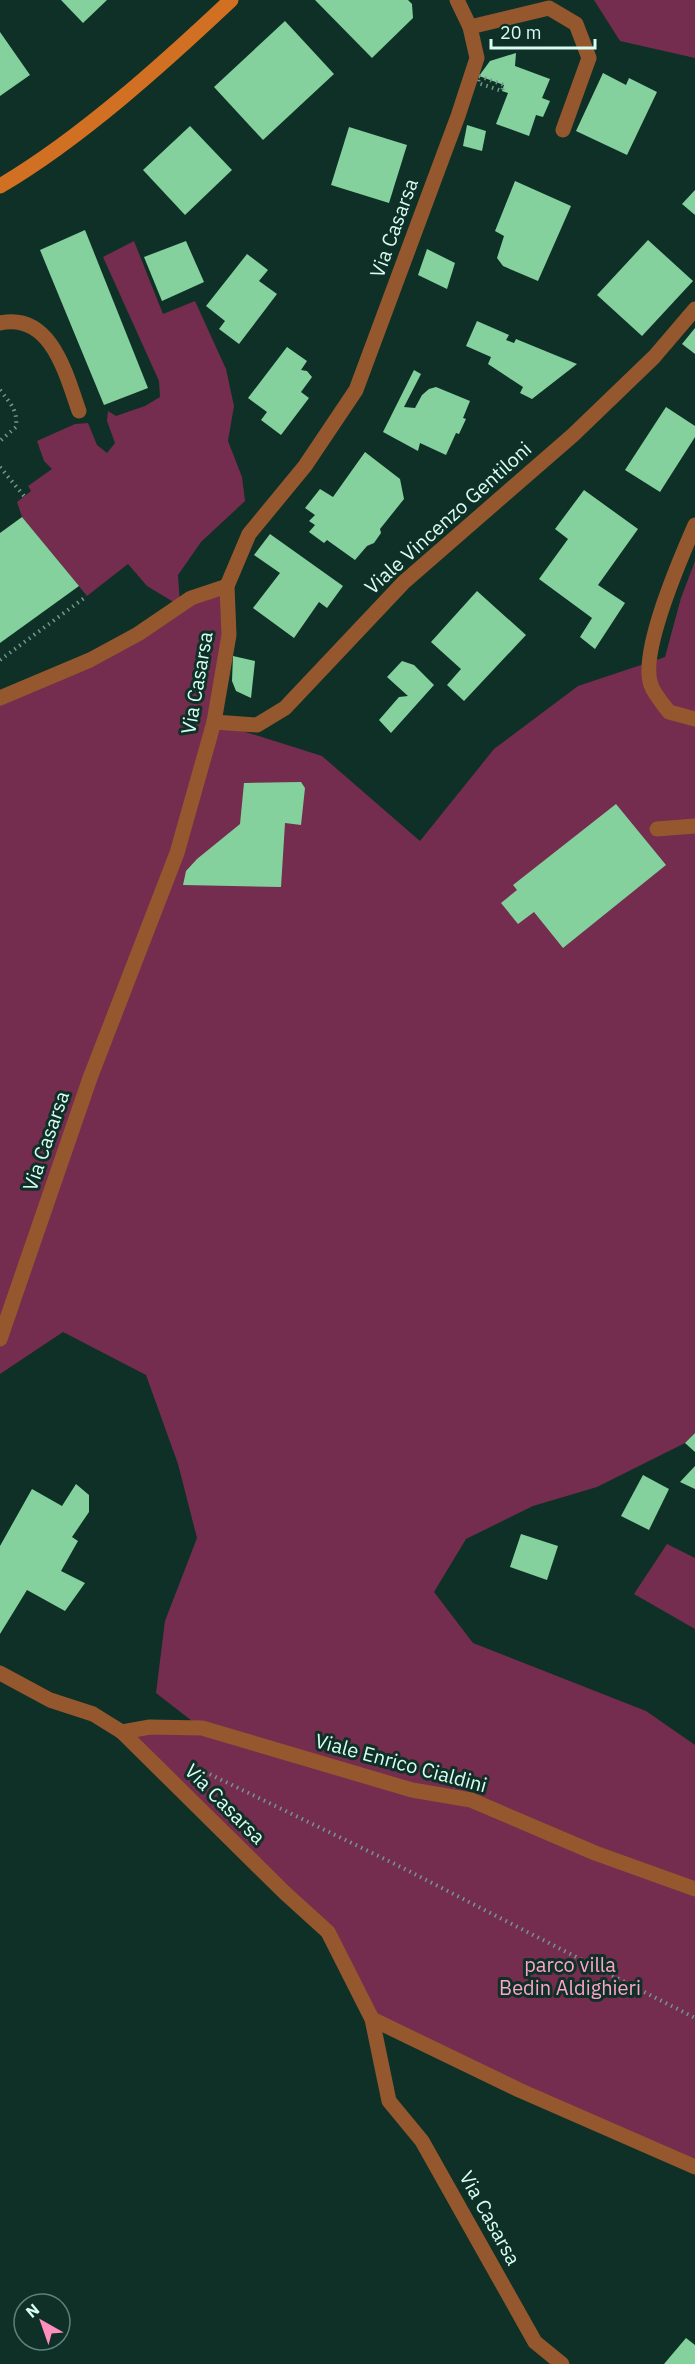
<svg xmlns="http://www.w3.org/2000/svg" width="695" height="2364" font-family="'IBM Plex Sans',sans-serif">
<rect width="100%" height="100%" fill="#0e3027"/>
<g fill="#742d4e">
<polygon points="594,0 695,0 695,58 620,41"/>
<polygon points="134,241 163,314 195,301 226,369 234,406 228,441 242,477 245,501 201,542 178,575 180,605 227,586 214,722 322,756 420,841 494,749 578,686 665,657 681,598 695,561 695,1433 685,1443 597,1487 533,1506 466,1539 434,1592 473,1643 646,1711 695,1745 695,2167 372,2019 328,1932 122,1732 201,1728 156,1693 165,1621 197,1538 178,1464 146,1375 63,1332 0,1374 0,698 180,606 147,586 128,564 87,596 22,517 17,502 31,491 28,486 52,469 44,461 37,441 75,424 88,423 97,445 107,453 115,443 107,421 108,411 116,416 145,406 160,397 159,381 103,257"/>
<polygon points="667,1544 695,1558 695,1629 634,1594"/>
</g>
<g fill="#84d19d">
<polygon points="61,0 107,0 83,23"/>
<polygon points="315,0 408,0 412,4 413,18 372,58"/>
<polygon points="285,21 334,74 263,140 214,87"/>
<polygon points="0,32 30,75 0,96"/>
<polygon points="516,53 515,66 550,79 542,98 550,101 543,117 536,115 529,136 496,124 508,93 502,91 504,85 479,76 490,61"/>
<polygon points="603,73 626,85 629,78 657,92 627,155 576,131"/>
<polygon points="467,125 486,131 482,151 463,146"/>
<polygon points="190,126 232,170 185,215 143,170"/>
<polygon points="349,127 407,145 389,203 331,185"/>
<polygon points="515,181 571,206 538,281 503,266 497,258 504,236 495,231"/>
<polygon points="695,190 695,215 682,204"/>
<polygon points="85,230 148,388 104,405 40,250"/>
<polygon points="648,240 693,281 642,336 597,295"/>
<polygon points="186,241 204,282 162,301 144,257"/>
<polygon points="427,249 455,263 447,289 418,275"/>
<polygon points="247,254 268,270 259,281 277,294 239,344 219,329 225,321 206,306"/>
<polygon points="477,321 509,335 506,340 514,343 516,339 577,364 532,399 520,393 523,387 488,364 491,357 466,346"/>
<polygon points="695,328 695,354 682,344"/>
<polygon points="287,347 307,361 301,370 307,371 312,377 301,392 309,398 281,435 261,420 267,412 248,398"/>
<polygon points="414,370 421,374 404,407 415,408 422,395 429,389 436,387 470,401 463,418 466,419 459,434 456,433 446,455 420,443 418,451 383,432"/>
<polygon points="666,407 695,426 695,437 660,492 625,470"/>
<polygon points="365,452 400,479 404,499 380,529 381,533 374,543 367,546 355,560 327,540 324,543 309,532 315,525 309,521 315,515 305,508 320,489 333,497"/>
<polygon points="584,490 638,529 598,585 625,603 595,649 580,637 592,618 539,579 568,539 555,529"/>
<polygon points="22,517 79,586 0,643 0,533"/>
<polygon points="270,534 343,586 327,608 319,602 294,638 253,608 280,573 254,555"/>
<polygon points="477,591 526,635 464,701 447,685 461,669 431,642"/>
<polygon points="233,656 255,661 251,698 236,691 232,681"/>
<polygon points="402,661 414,665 434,685 391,733 379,720 399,697 408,696 387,677"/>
<polygon points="301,782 305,788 301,825 285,823 281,887 183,885 186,871 197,859 240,824 244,783"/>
<polygon points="616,804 666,865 563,948 534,912 518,924 501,903 517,890 513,885"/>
<polygon points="695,1433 695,1452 685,1443"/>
<polygon points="695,1466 695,1489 680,1482"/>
<polygon points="643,1475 669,1489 649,1530 621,1516"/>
<polygon points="76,1484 89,1495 89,1512 72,1537 78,1541 61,1571 85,1583 65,1611 27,1590 0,1634 0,1546 32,1489 62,1506"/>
<polygon points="521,1534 558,1546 547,1580 510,1567"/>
<polygon points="686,2338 695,2345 695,2364 664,2364"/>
</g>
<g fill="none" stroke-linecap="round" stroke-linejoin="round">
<g stroke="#74988d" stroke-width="4" stroke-dasharray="1.5 4.5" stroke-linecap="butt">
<polygon points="479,76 504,85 502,91 478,83"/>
<path d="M0 390C10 403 18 410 16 427L0 441"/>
<polyline points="0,467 24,496"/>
<polyline points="0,660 87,596"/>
<polyline points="199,1769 395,1864 695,2018"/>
</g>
<g stroke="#95582e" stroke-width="15">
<polyline points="470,27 549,8 576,24 589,58 563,130"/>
<path d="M0 323C51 312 66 374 79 411"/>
<path d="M695 525C681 557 639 653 651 685 654 694 663 704 669 712L695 719"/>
<polyline points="0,698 90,660 138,634 191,598 227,586"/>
<polyline points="214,722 257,725 285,708 404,582 573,435 654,357 695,309"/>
<polyline points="657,829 695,826"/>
<polyline points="0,1339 90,1078 177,853 214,722 229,635 227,586 249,534 305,466 356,390 458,116 477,58 470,27 457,0"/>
<polyline points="0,1673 50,1700 93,1714 122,1732 285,1893 328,1932 372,2019 519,2090 695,2167"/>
<polyline points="122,1732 150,1727 202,1728 412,1790 471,1800 595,1853 695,1889"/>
<polyline points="372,2019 389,2101 422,2141 535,2342 562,2364"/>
</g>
<path stroke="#d17023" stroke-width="15" d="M0 186C80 139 163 64 231 0"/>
</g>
<g text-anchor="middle" stroke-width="6" stroke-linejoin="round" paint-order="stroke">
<g font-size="20" fill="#d7fef1" stroke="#0e3027">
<text transform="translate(394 228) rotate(-70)" y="7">Via Casarsa</text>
<text transform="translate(448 518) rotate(-42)" y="7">Viale Vincenzo Gentiloni</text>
<text transform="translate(197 683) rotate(-80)" y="7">Via Casarsa</text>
<text transform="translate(46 1141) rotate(-71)" y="7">Via Casarsa</text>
<text transform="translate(401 1763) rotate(15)" y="7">Viale Enrico Cialdini</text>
<text transform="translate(225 1804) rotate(45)" y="7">Via Casarsa</text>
<text transform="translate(490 2218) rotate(61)" y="7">Via Casarsa</text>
</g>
<g font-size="20" fill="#fda5c9" stroke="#0e3027">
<text x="570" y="1972">parco villa<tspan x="570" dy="23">Bedin Aldighieri</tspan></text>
</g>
</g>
<g transform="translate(42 2322) rotate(320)"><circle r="28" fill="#0e3027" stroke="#5e8278" stroke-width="1.5"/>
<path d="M0-4.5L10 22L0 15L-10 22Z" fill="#fd8ebe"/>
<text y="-9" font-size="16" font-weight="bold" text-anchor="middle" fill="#d7fef1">N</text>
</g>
<path d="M491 39v9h104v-9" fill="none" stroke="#d7fef1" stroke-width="3"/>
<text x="500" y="39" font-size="18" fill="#d7fef1" stroke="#0e3027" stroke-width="4.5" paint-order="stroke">20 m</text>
</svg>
